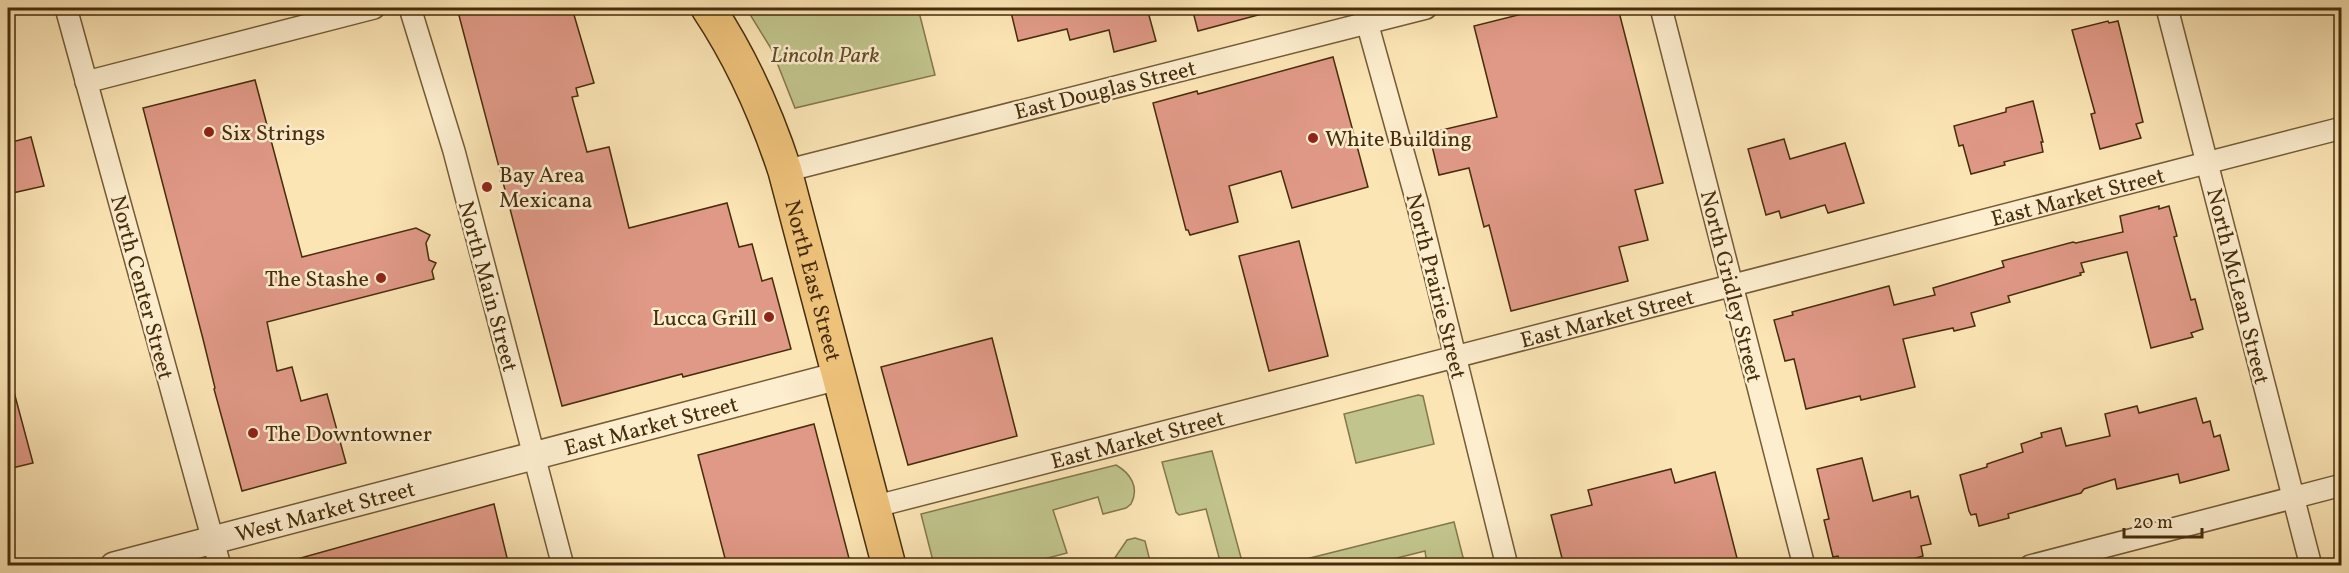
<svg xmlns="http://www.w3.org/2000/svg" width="2349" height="573" font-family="Vollkorn,serif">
<rect width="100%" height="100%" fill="#fce5b5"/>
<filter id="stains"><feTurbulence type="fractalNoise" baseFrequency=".00333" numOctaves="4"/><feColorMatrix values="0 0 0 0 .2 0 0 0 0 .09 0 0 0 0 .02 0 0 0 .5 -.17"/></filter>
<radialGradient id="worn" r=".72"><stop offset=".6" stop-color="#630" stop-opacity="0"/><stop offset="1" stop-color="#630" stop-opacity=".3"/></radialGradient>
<g fill="#c1c48c" stroke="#84784c" stroke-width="1.5">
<polygon points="746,8 918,8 935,75 795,108 772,50"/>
<polygon points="1418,395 1423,396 1434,444 1356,463 1344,414"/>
<polygon points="1212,451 1243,565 1221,565 1206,509 1179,515 1176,512 1162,462"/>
<path d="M1116 465C1130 473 1140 487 1131 504L1126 508 1103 514 1098 497 1053 510 1067 553 1021 565H1008V564L1000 566 934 565 921 514Z"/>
<polygon points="1454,522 1465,565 1427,565 1425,551 1369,565 1282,565"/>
<polygon points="1135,538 1145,541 1151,565 1110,565 1127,540"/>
</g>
<g fill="#e09987" stroke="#462d0b" stroke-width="1.5">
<polygon points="457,8 572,8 594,83 576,88 578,96 572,97 587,152 609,147 629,228 727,203 739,247 752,244 762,281 772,278 791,349 683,377 682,374 562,406"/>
<polygon points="1010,8 1147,8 1156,41 1114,52 1109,30 1070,40 1067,29 1018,41"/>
<polygon points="1192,8 1261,8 1262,14 1198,31"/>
<polygon points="1546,8 1618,8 1663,183 1635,190 1648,240 1619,247 1628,281 1511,311 1489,225 1484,227 1469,168 1439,175 1429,133 1497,117 1474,26"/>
<polygon points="2108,21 2109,23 2118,21 2143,122 2136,124 2141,138 2100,149 2091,114 2095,113 2072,30"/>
<polygon points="1333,57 1368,187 1292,208 1281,171 1229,186 1238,222 1190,235 1188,230 1186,230 1153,103 1197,91 1198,94"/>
<polygon points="255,80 302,257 416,228 430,235 426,243 429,260 436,263 432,271 434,279 267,322 277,371 292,367 301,401 327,394 346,463 242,491 214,389 215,388 203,339 143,108"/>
<polygon points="2033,101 2043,142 2041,142 2043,152 2004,162 2005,165 1971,174 1963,145 1959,146 1954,126 2006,112 2006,108"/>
<polygon points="31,137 44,186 8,194 8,143"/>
<polygon points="1784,139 1790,159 1845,143 1864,203 1828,213 1825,205 1781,218 1779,211 1766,215 1748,149"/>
<polygon points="2159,206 2159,209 2169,206 2177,236 2174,237 2191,300 2195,299 2203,329 2191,333 2193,337 2151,348 2127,252 2081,263 2084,272 2080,273 2081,275 2008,296 2010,302 1971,313 1975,326 1954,331 1953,328 1903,339 1915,387 1861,400 1860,396 1806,409 1794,359 1785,361 1774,320 1793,315 1792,312 1889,286 1894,305 1935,295 1933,288 2004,267 2002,261 2073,242 2076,243 2123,232 2120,216"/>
<polygon points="1299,241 1328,356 1269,371 1239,256"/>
<polygon points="992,338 1017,436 908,465 881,367"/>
<polygon points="14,392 33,463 8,469 8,393"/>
<polygon points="2196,398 2203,423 2210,421 2214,437 2220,435 2229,470 2180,483 2178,474 2117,489 2115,479 2084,489 2081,493 2008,514 2009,518 1979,526 1976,514 1971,515 1969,511 1960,475 1987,467 1987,464 2023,452 2021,444 2042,437 2041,433 2061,428 2066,446 2110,436 2105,414 2137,406 2139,413"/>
<polygon points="814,424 851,566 727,566 698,455"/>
<polygon points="1862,458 1873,501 1910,491 1911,498 1918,496 1931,544 1921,546 1923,556 1889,566 1841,566 1838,556 1833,557 1824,520 1829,519 1817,469"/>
<polygon points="1671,469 1675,483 1715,472 1739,566 1564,566 1551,515 1592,505 1588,490"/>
<polygon points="494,504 509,566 298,566 297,559"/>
</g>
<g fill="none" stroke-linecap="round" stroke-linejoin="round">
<defs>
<g id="minor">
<polyline points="66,8 220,566"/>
<polyline points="410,8 454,151 563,566"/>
<polyline points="1363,8 1417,202 1507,566"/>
<polyline points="1661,8 1804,566"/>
<polyline points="2167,8 2311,566"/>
<polyline points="86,82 374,8"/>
<polyline points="785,171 1426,8"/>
<path id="s1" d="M873 507 2342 128"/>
<polyline points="2030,566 2342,485"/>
</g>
<g id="tertiary">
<path id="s2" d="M114 566 838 376"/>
</g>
<g id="primary">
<path id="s3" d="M708 8C742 59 766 113 785 171L889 566"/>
</g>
</defs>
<use href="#minor" stroke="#745b36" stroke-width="24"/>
<use href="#tertiary" stroke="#745b36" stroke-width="30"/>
<use href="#primary" stroke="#462d0b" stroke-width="36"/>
<use href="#minor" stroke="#fdeecf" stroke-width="21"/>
<use href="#tertiary" stroke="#fdeecf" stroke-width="27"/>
<use href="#primary" stroke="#eec27a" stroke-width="33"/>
</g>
<g fill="#8f2418" stroke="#fdeecf" stroke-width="2">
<circle cx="209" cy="132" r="6"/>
<circle cx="1313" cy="138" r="6"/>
<circle cx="487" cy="187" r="6"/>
<circle cx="381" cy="278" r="6"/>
<circle cx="769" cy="317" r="6"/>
<circle cx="253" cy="433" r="6"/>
</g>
<g text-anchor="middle" stroke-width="5" stroke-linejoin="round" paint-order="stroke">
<g font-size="22" font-style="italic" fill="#5f4b25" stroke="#fdeecf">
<text x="825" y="62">Lincoln Park</text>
</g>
<g font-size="22" fill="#462d0b" stroke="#fdeecf">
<text transform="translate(1105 89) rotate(-14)" y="8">East Douglas Street</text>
<text dy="8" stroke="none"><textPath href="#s1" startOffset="1244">East Market Street</textPath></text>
<text dy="8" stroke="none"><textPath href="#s3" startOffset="294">North East Street</textPath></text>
<text transform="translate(489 286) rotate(75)" y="8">North Main Street</text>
<text transform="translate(1437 286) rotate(76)" y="8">North Prairie Street</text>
<text transform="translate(1732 286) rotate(76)" y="8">North Gridley Street</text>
<text transform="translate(2239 286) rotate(76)" y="8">North McLean Street</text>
<text transform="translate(143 287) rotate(75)" y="8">North Center Street</text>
<text dy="8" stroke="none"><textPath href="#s1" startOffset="758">East Market Street</textPath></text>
<text dy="8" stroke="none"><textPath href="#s2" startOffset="555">East Market Street</textPath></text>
<text dy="8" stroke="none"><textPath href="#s1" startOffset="273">East Market Street</textPath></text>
<text dy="8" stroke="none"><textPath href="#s2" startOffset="218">West Market Street</textPath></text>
</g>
<g font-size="22" fill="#462d0b" stroke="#fdeecf" text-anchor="start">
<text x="221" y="140">Six Strings</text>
<text x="1325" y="146">White Building</text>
<text x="499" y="182">Bay Area<tspan x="499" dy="25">Mexicana</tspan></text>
<text x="369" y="286" text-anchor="end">The Stashe</text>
<text x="757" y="325" text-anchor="end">Lucca Grill</text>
<text x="265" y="441">The Downtowner</text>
</g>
</g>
<rect width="2349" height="573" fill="none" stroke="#fce5b5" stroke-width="30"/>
<rect x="9" y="9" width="2331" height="555" fill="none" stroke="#462d0b" stroke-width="3"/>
<rect x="15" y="15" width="2319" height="543" fill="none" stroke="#462d0b" stroke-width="1.5"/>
<path d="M2124 528v9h78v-9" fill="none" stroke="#462d0b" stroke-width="3"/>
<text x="2133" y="528" font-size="18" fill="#462d0b" stroke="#fdeecf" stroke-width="4.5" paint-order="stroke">20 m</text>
<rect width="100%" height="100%" filter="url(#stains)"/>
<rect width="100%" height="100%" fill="url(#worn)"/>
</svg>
